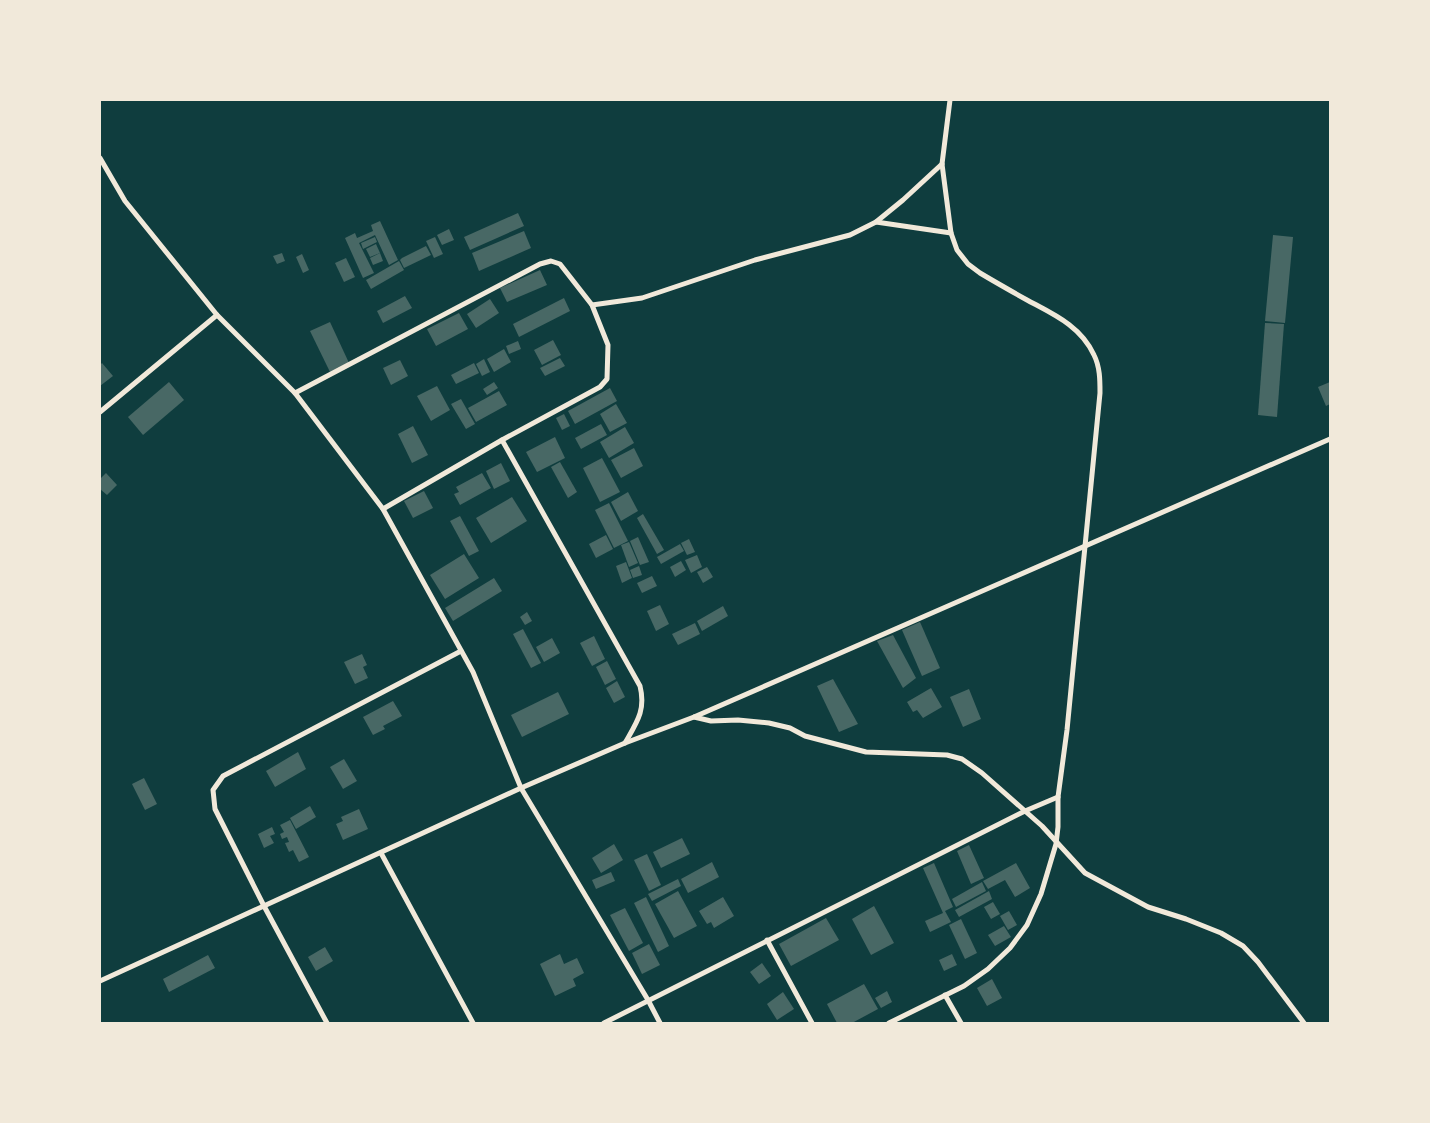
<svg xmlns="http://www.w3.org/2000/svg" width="1430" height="1123" font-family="Arial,sans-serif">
<rect width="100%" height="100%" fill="#0f3d3e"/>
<g fill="#486865">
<polygon points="518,213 524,226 470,250 464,237"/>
<polygon points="380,221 398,260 389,265 375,235 359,243 374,273 363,278 345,238 355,233 357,238 373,231 371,225"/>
<polygon points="449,229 454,240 442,245 437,235"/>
<polygon points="524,231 531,248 479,271 472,253"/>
<polygon points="1273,235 1293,237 1285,323 1265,321"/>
<polygon points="375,237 377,242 363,249 361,243"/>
<polygon points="435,237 443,254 434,258 426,241"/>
<polygon points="376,244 380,253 370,257 366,249"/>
<polygon points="426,246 431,255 404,268 400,260 402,258"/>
<polygon points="282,253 285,261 277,264 273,256"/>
<polygon points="380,253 383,261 373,265 370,258"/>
<polygon points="302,254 309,270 303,273 296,257"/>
<polygon points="346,258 355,277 344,282 335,263"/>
<polygon points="399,261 404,270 371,289 366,280"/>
<polygon points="540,270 547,285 507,302 500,288"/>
<polygon points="405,296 412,308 383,323 377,311"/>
<polygon points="564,298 570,311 519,337 513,324"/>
<polygon points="490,299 499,313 476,328 467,314"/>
<polygon points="459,313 468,329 436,346 427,329"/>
<polygon points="330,322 349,363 330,372 310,331"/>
<polygon points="1265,323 1284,324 1277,417 1258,415"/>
<polygon points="553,340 561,355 542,365 534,350"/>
<polygon points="518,341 521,349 509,354 506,346"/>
<polygon points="504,349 511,362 494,372 487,359"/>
<polygon points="560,358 565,366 545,376 540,368"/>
<polygon points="484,359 490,372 482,376 476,364"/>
<polygon points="400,360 408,376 391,385 383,368"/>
<polygon points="102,363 113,376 100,386 100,365"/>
<polygon points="474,363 479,373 456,384 451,375"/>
<polygon points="169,382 184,400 143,435 128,417"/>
<polygon points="494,382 498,388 487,395 483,389"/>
<polygon points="1330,382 1330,404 1326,406 1318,387"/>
<polygon points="437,386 450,410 431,421 417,396"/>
<polygon points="610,388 617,401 575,424 568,411"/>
<polygon points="499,391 507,405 476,422 468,408"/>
<polygon points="461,399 475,424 466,429 451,404"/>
<polygon points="616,404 627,423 610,432 600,414"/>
<polygon points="564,414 570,426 562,430 556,418"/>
<polygon points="601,424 607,435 581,449 575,438"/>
<polygon points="413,426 428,455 412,463 398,434"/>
<polygon points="625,427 634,443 609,458 600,442"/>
<polygon points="555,437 565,458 537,472 526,452"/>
<polygon points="634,448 643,466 621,478 611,460"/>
<polygon points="602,458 620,492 600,502 583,468"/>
<polygon points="560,462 577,492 568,498 551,467"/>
<polygon points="501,463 510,481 494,489 486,471"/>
<polygon points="106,473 117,485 107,495 100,489 100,479"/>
<polygon points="482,473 491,488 460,505 454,494 459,492 456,487"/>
<polygon points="424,491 433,508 413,518 404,501"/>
<polygon points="628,492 638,511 621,521 611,502"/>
<polygon points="512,497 527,521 491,543 476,518"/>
<polygon points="609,503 628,541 614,548 595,510"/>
<polygon points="643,514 664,550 657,554 637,518"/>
<polygon points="460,516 479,551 469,556 450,521"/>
<polygon points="606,535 613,549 596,558 589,544"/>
<polygon points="638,537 649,562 640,565 630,541"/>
<polygon points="689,539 695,552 687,555 681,543"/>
<polygon points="629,542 638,563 629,567 621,545"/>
<polygon points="680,544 684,551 661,564 657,557"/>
<polygon points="464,554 479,578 445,599 430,575"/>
<polygon points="697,555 702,567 691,573 685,560"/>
<polygon points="681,561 686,570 675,577 670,567"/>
<polygon points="626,562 632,578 622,583 616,566"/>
<polygon points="639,566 642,575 633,578 630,570"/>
<polygon points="707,567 713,577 703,583 697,572"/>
<polygon points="652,576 657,586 642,593 637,583"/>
<polygon points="494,578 502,591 453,621 445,608"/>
<polygon points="660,605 669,624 656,631 647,611"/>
<polygon points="723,606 728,616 702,631 697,621"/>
<polygon points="527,612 532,621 525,625 520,617"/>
<polygon points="920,622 940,668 922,676 902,630"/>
<polygon points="695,623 700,634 678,645 672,634"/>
<polygon points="523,629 541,663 531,668 513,634"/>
<polygon points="893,635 916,678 903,688 877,641"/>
<polygon points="594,636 605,659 592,666 580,643"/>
<polygon points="552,638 560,653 544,662 536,647"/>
<polygon points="362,654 367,665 363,667 368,678 355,684 344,662"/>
<polygon points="607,661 616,679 605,685 596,667"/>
<polygon points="833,679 858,724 839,732 817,686"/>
<polygon points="617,681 625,697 614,703 606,688"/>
<polygon points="931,688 942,707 923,718 917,710 913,712 907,702"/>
<polygon points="969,689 981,719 963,727 950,697"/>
<polygon points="558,692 569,714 522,737 511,715"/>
<polygon points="393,701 402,716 383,726 385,729 373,735 363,717"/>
<polygon points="298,752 306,769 275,787 266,771"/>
<polygon points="344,759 357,781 343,789 330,767"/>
<polygon points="144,778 157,804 145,810 132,784"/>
<polygon points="310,806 316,817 296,829 290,818"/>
<polygon points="359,809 368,829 343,840 336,824 343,821 341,817"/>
<polygon points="290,820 309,857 299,862 293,850 289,852 285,843 289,842 287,837 282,839 280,834 284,832 280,825"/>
<polygon points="272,827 275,834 270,836 274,843 264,848 258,834"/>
<polygon points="682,838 690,854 661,868 653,852"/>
<polygon points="614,844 623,860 601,873 592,858"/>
<polygon points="969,845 984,878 971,884 957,851"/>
<polygon points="647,854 661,885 649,891 634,860"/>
<polygon points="712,862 719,877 688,893 681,879"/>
<polygon points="934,863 953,907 945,911 951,922 930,932 925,921 943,913 923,868"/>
<polygon points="1016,863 1030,888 1015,897 1005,880 988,889 983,881"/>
<polygon points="611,872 615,881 596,889 592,880"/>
<polygon points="678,879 681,886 652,901 648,894"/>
<polygon points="982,882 986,891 956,907 952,899"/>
<polygon points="678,891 697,926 674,938 655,904"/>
<polygon points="989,891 992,899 959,917 955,910"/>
<polygon points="646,897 669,946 658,952 634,903"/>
<polygon points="723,897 734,916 714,928 711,922 707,924 699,911"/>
<polygon points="993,902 1000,914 991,919 984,907"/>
<polygon points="874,906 894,943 871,955 852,919"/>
<polygon points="625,908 643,943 629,951 610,915"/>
<polygon points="1009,911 1017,925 1008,930 1000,916"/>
<polygon points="826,918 839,940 791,966 779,944"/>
<polygon points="961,919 977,953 965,959 949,925"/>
<polygon points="1004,926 1011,937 995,946 988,935"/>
<polygon points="649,944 660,965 642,974 632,953"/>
<polygon points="325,947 333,961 316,971 308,957"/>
<polygon points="560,954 564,964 577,958 584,973 573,979 576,986 555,996 540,964"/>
<polygon points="952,954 957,965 944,971 939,960"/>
<polygon points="208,955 215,968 169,992 163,979"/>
<polygon points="762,963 771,976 759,984 750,972"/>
<polygon points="992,979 1002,998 987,1006 977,988"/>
<polygon points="864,984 878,1009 852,1023 837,1023 827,1004"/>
<polygon points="887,991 892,1002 881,1008 875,998"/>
<polygon points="783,992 794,1009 777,1020 767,1004"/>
</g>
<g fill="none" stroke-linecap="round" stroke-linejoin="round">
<g stroke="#f1e9da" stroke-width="5">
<polyline points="100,158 125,201 217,315 295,393 383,509 473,672 521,788 648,1000 660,1023"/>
<polyline points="876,222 951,233"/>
<polyline points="592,305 642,298 755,260 850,235 876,222 903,200 942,164"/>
<polyline points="295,393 540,264 551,261 560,264 592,305 608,345 607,379 600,387 502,440 383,509"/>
<polyline points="100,412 217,315"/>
<path d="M502 440 640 686C646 710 637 722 625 743"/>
<polyline points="694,717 711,721 738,720 769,723 790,728 805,736 866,752 947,755 962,759 982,773 1042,826 1085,873 1148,907 1186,919 1221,933 1243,946 1258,962 1304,1023"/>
<polyline points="381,853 473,1023"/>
<polyline points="767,940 812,1023"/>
<polyline points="100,981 521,788 625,743 694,717 1330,439"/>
<polyline points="945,995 961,1023"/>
<polyline points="327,1023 264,906 215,809 213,790 223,776 461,651"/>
<polyline points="604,1023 1025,811 1058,797"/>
<path d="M889 1023 964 986 988 969 1010 948 1027 925 1041 894 1056 844 1058 827V797L1067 730 1100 393C1100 380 1100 367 1094 355 1081 326 1053 314 1027 300 1011 291 995 282 980 273L968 264 957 250 951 233 942 164 950 100"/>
</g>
</g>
<rect width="1430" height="1123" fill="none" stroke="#f1e9da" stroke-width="202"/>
</svg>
